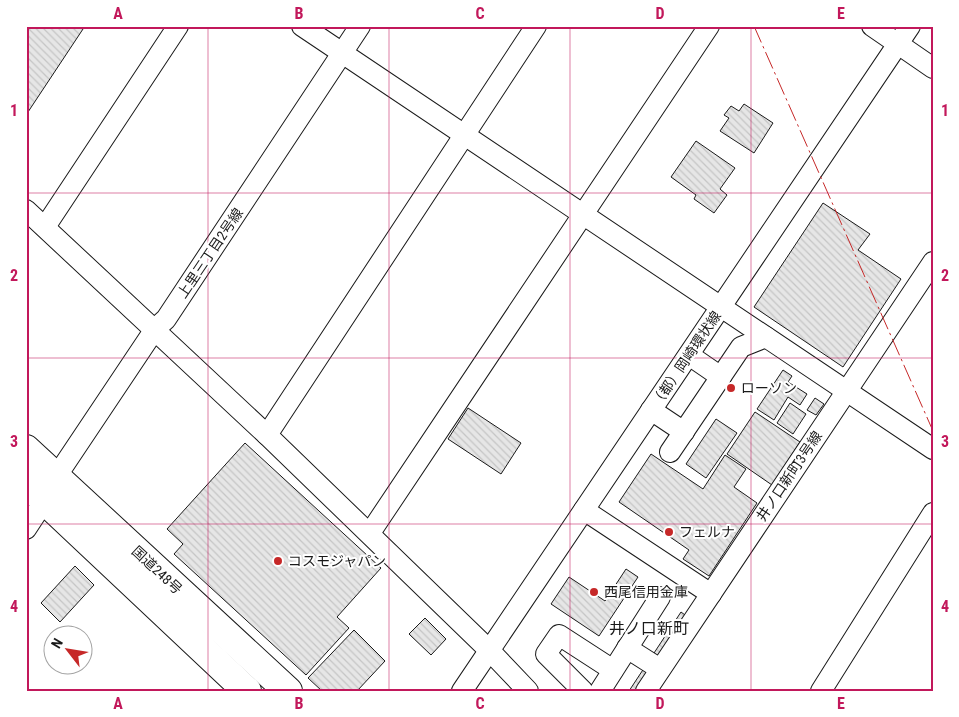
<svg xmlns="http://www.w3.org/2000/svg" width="959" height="717" font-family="'Roboto Condensed','Noto Sans JP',sans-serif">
<defs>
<pattern id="building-back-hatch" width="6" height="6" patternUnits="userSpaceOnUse" patternTransform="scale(1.25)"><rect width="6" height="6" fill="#e6e6e6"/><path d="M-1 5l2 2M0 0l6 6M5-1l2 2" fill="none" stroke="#c5c5c5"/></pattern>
</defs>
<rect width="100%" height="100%" fill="#fff"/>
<g fill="url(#building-back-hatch)" stroke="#1a1a1a">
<polygon points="26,26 85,26 26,115"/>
<polygon points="744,104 773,123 754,153 720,131 729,118 724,115 731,106 739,111"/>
<polygon points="696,141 735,168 720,189 727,195 714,213 694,199 696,195 671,177"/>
<polygon points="823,203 870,234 858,250 901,279 843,367 754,307"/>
<polygon points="783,370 792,376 788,382 807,394 800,405 788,397 774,420 757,409"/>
<polygon points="815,398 824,404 816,415 807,410"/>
<polygon points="790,403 806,414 793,434 777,423"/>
<polygon points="468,408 521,443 501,474 448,439"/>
<polygon points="755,412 800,442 772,485 727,454"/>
<polygon points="716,419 737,433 706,478 686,464"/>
<polygon points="245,443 381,568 337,617 349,628 306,675 174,554 183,544 167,529"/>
<polygon points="651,454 703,489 725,455 746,469 734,487 757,503 709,576 683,559 689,550 619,502"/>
<polygon points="75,566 94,585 60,622 41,603"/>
<polygon points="626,569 638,577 599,636 551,604 569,577 605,601"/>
<polygon points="681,612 685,615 635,691 629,691"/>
<polygon points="425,618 446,639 431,655 409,634"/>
<polygon points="354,630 385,661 357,691 322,691 308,678"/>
</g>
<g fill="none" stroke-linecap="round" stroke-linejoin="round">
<defs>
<g id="minor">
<polyline points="302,26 933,449"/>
<polyline points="872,26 933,68"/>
<polyline points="26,210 267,435 489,650 528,691"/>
<polyline points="45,227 178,26"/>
<polyline points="689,355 721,377"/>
<polyline points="651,410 684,432"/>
<polyline points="267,435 536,26"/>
<polyline points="670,452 741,347 766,337"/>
<polyline points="56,477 155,329 166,319 360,26"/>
<polyline points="584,510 711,594"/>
<polyline points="26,529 45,500"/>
<polyline points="370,533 709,26"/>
<polyline points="627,648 660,669"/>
<polyline points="462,691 910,26"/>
<polyline points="583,691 546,654 559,635 613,670"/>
<polyline points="600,691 660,597"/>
<polyline points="646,691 933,262"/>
<polyline points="821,691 933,513"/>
</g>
<g id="highway">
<polyline points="26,449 288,691"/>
<polyline points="26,483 247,691"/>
</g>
</defs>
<use href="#minor" stroke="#1a1a1a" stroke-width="22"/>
<use href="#highway" stroke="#1a1a1a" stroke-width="30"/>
<use href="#minor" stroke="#fff" stroke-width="20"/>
<use href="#highway" stroke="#fff" stroke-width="28"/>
<polyline stroke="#c62828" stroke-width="1" stroke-dasharray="18 4 2.5 4" stroke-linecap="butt" points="754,26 933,431"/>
</g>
<path fill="none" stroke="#c2185b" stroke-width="1" stroke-opacity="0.55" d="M208 26V691M389 26V691M570 26V691M751 26V691M26 193H933M26 358H933M26 524H933"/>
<g fill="#c62828" stroke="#fff" stroke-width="2">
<circle cx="731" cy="388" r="5"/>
<circle cx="669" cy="532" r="5"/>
<circle cx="278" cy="561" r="5"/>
<circle cx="594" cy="592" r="5"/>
</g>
<g text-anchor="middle" stroke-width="4" stroke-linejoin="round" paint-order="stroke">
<g font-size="14" fill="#1a1a1a" stroke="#fff">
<text transform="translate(210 253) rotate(-56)" y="5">上里三丁目2号線</text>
<text transform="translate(686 359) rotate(-56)" y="5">（都）岡崎環状線</text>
<text transform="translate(789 476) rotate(-56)" y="5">井ノ口新町3号線</text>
<text transform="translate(157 570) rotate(43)" y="5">国道248号</text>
</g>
<g font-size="14" fill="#1a1a1a" stroke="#fff" text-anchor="start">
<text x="741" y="393">ローソン</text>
<text x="679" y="537">フェルナ</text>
<text x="288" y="566">コスモジャパン</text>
<text x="604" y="597">西尾信用金庫</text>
</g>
<g font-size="16" fill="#1a1a1a" stroke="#fff">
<text x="649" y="634">井ノ口新町</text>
</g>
</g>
<rect width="959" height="717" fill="none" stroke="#ffffff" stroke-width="55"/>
<g transform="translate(68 650) rotate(301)"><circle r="24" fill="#ffffff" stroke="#a3a3a3"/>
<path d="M0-4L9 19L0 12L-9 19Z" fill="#c62828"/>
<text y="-8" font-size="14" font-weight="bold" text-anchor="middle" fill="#1a1a1a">N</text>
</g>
<rect x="28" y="28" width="904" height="662" fill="none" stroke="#c2185b" stroke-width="2"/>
<g font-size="16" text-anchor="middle" font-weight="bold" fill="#c2185b">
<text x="118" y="19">A</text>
<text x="299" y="19">B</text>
<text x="480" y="19">C</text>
<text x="660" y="19">D</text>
<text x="841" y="19">E</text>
<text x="14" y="116">1</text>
<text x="945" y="116">1</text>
<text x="14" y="281">2</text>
<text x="945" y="281">2</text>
<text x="14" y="447">3</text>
<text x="945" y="447">3</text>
<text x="14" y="612">4</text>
<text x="945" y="612">4</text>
<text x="118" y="709">A</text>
<text x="299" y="709">B</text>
<text x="480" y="709">C</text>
<text x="660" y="709">D</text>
<text x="841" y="709">E</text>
</g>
</svg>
